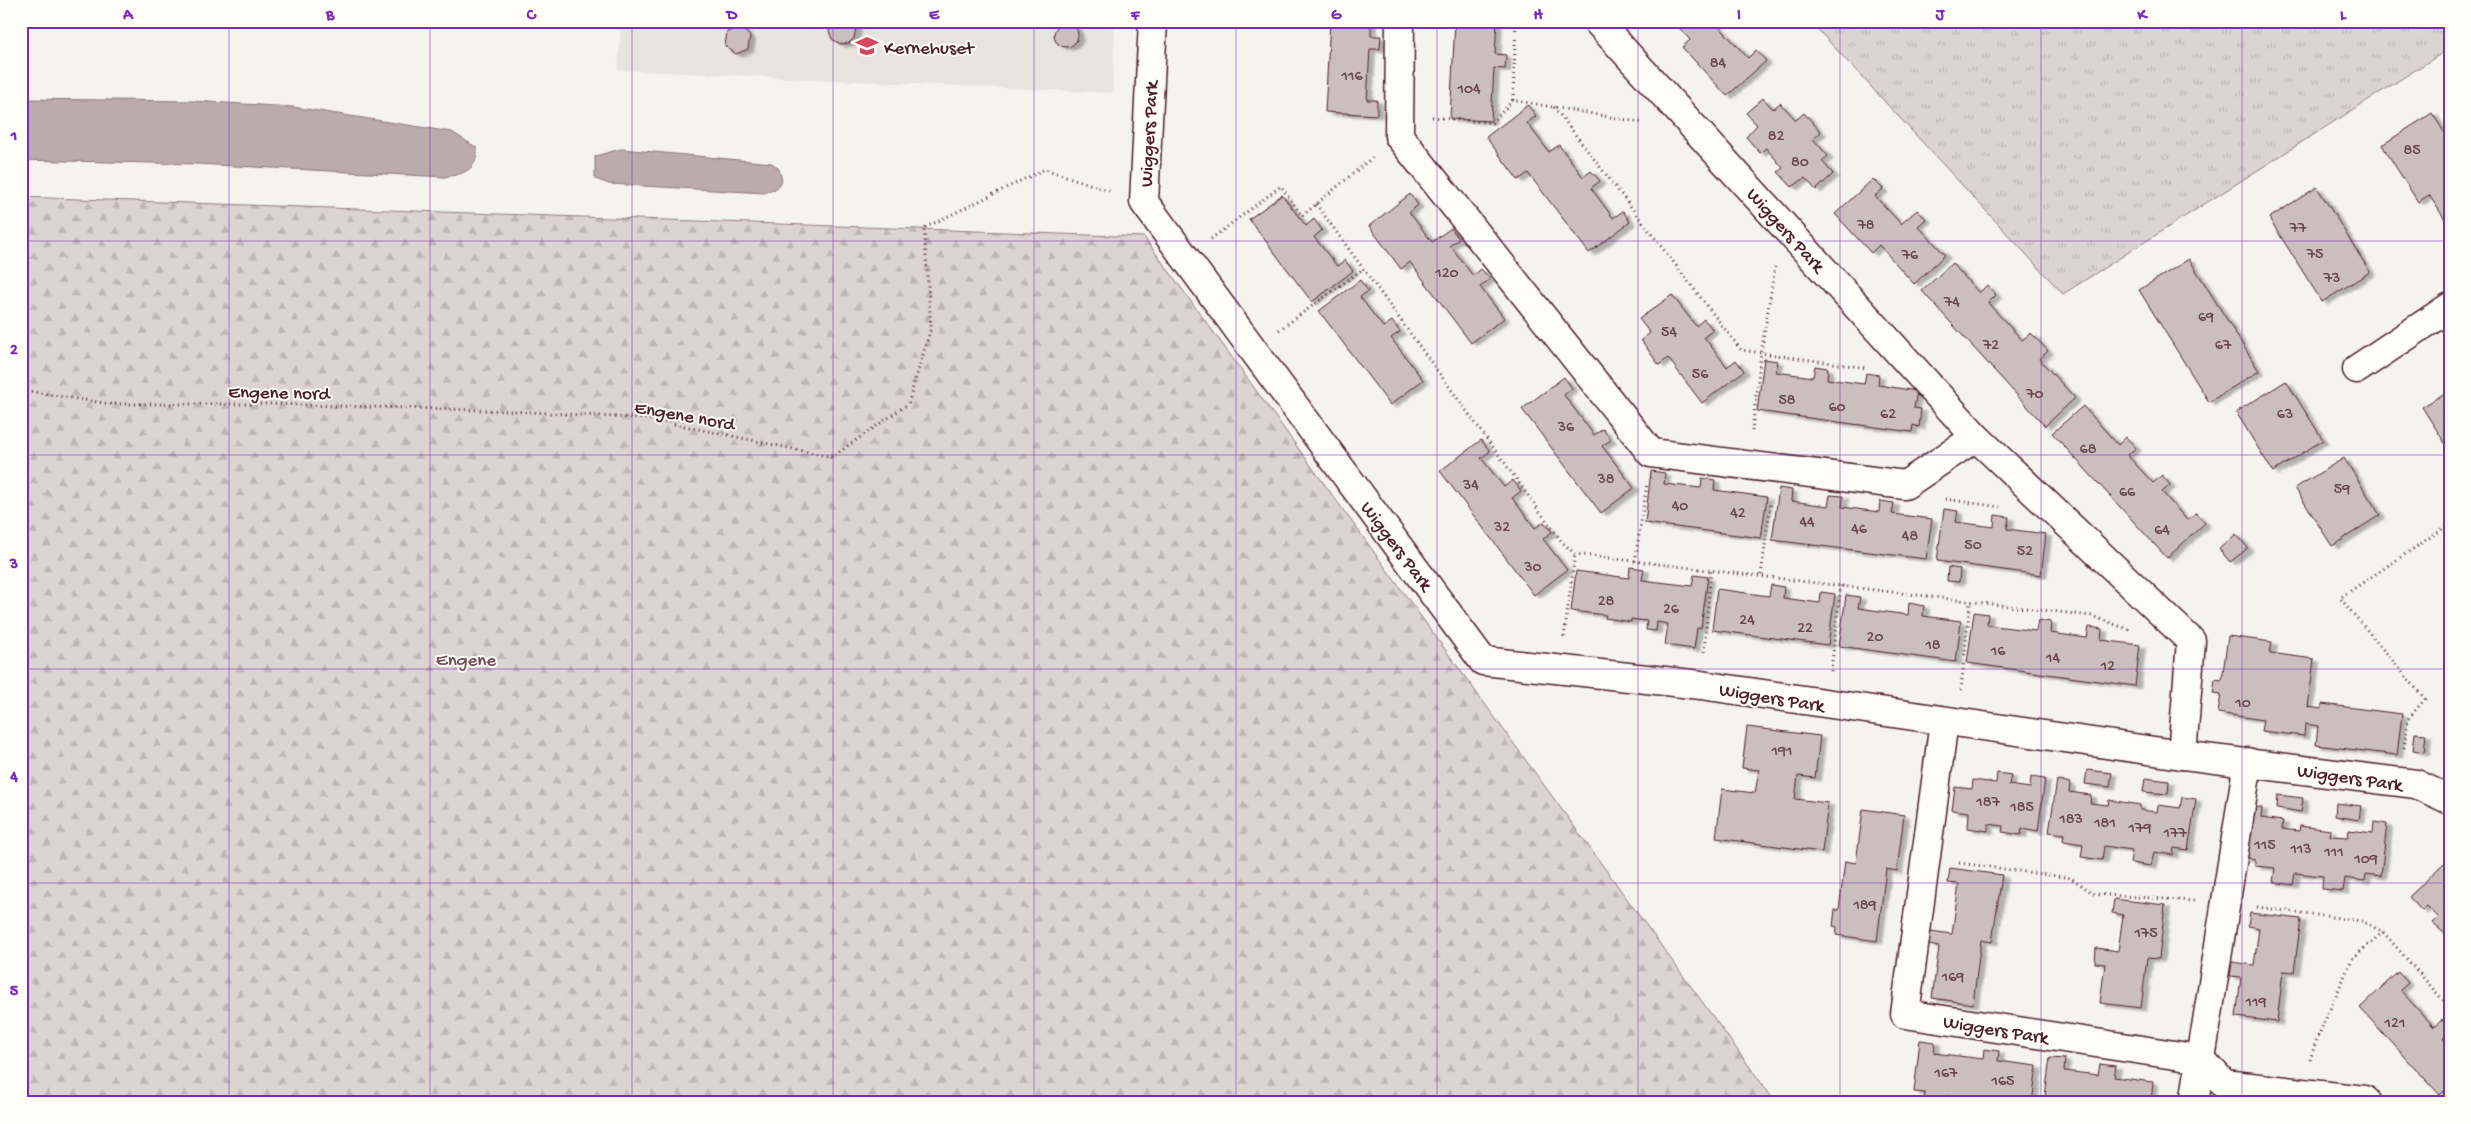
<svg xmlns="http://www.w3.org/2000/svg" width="2471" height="1124" font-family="'Gochi Hand',sans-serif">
<defs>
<pattern id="grass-tufts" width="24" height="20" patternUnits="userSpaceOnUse" patternTransform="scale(1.25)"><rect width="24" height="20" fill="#dcd4d2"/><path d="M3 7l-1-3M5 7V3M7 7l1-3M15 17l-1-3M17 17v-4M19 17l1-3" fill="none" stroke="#beb6b4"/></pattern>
<pattern id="forest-firs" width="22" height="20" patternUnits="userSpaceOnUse" patternTransform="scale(1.25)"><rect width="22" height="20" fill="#dcd4d2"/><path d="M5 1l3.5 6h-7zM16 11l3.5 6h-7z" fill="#beb6b4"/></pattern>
<filter id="shadow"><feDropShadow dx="5.5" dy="3" stdDeviation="1" flood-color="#0004"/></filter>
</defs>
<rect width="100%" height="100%" fill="#f6f3ef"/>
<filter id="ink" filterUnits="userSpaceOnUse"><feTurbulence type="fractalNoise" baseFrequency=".02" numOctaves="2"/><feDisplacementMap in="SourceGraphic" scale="10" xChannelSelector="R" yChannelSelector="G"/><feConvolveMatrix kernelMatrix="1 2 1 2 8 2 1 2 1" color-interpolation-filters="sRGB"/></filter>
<g filter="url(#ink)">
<polygon fill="#e9e3e0" points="621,21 1115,21 1112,93 618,70"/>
<polygon fill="url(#grass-tufts)" stroke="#937a7e" points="1810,21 2450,21 2450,48 2063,294"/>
<polygon fill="url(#forest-firs)" stroke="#937a7e" points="21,197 1144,237 1776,1103 21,1103"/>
<g fill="#bbabac" stroke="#8e7378">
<path d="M21 99 192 101 293 107 452 132 477 148C478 170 464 174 445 177L196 164 21 160Z"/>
<polygon points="621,149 772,163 779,169 782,181 775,189 764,193 609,184 595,179 595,156"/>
</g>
<g fill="#cbbfbe" stroke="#4a1f2b" filter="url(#shadow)">
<polygon points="833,21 854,21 856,28 854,38 849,43 840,44 832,39 829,31"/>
<polygon points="1330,21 1371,21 1371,36 1381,36 1380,49 1370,49 1367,100 1377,100 1377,115 1325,112"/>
<polygon points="1455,21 1497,21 1495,54 1506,55 1505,69 1494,68 1491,121 1450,119"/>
<polygon points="1673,21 1714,21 1748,58 1756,50 1766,61 1727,96 1682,47 1690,40"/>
<circle cx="1066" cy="35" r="12"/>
<polygon points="740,27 750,36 748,49 736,54 725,46 727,32"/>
<polygon points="1763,98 1773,109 1780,103 1796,120 1804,113 1821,132 1813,139 1828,156 1822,161 1833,174 1816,190 1805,178 1792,187 1778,172 1783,168 1766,148 1760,153 1746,137 1757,125 1746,113"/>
<polygon points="1528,105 1536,116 1527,123 1549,152 1559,145 1583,177 1591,171 1600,181 1591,188 1613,218 1623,211 1630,222 1589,253 1528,173 1518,180 1486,137"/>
<polygon points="2432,113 2450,141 2450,227 2429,195 2418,202 2382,145"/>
<polygon points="1873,179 1883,189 1875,196 1901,224 1917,210 1926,219 1918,226 1945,255 1914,284 1879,245 1871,253 1835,214"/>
<polygon points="2317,187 2370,272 2322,302 2269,218"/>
<polygon points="1410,194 1418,205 1409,212 1432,242 1451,228 1459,239 1450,245 1473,276 1481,269 1490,279 1480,287 1504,318 1471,343 1410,262 1401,269 1369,226"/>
<polygon points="1282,195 1306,226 1314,219 1322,230 1314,237 1337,266 1345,260 1353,271 1312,302 1249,219"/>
<polygon points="2189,259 2259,371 2209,402 2139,290"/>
<polygon points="1952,263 1979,293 1987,285 1996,295 1988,303 2022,340 2031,333 2048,351 2039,359 2075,398 2045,426 1922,291"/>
<polygon points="1360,280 1368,291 1360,297 1383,327 1392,321 1400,332 1391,338 1423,380 1390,405 1319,311"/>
<polygon points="1672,295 1696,326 1704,319 1713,330 1704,337 1727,367 1736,360 1744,371 1702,403 1668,358 1659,365 1641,340 1650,333 1639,319"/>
<polygon points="1764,359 1778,361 1776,372 1813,377 1815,366 1828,368 1827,379 1864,384 1866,373 1879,375 1878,385 1917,391 1914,408 1921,409 1919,427 1913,425 1912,432 1757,411"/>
<polygon points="1564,377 1572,388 1564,395 1594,435 1603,429 1611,440 1602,446 1634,488 1601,513 1522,409"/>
<polygon points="2286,381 2323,440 2273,472 2236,412"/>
<polygon points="2450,390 2450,451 2422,407"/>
<polygon points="2083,406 2118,445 2126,437 2136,448 2127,455 2153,483 2162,475 2170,485 2162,492 2187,520 2196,513 2205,523 2167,558 2052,433"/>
<polygon points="1481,440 1490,451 1481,458 1504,487 1513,480 1521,491 1512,498 1535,528 1544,522 1552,532 1543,539 1567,570 1534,595 1440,471"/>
<polygon points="2344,458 2380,515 2332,546 2295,488"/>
<polygon points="1651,471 1665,473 1664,484 1701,488 1702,478 1715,480 1714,490 1767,497 1761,538 1645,523"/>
<polygon points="1779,488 1792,490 1791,501 1828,506 1830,495 1843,496 1842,507 1879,512 1880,501 1894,503 1892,514 1932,519 1926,559 1772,540"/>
<polygon points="1944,509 1958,511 1956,522 1994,527 1995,515 2009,517 2007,529 2046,534 2041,575 1937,561"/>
<polygon points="2236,534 2248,548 2230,562 2219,549"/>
<polygon points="1630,567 1644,569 1642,580 1692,586 1694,575 1708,577 1701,628 1697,628 1694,649 1665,645 1668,624 1657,622 1656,631 1646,630 1647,621 1631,619 1631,622 1605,618 1606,615 1571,611 1576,571 1629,578"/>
<polygon points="1948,567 1960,569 1959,582 1947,581"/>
<polygon points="1771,585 1784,587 1783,598 1820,603 1821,592 1835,594 1828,645 1712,630 1717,589 1769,596"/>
<polygon points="1846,595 1860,597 1858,608 1908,615 1909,603 1924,606 1923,616 1961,621 1956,662 1839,646"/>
<polygon points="1974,612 1988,614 1987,625 2036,631 2038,620 2051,622 2050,633 2087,638 2089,627 2102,629 2101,640 2140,645 2135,686 1967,663"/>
<polygon points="2228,636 2272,642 2270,653 2314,659 2308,707 2321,709 2322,704 2402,714 2397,755 2316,745 2318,726 2305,724 2304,736 2261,731 2263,720 2218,713 2221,694 2213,693 2215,679 2222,680"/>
<polygon points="1747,727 1820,736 1815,778 1798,776 1795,799 1828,803 1822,852 1716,838 1722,789 1755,793 1759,770 1742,768"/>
<polygon points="2415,733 2426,734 2424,752 2413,750"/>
<polygon points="2087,770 2112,773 2110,787 2085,784"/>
<polygon points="1997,773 2011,775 2009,785 2030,788 2031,777 2045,779 2038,831 2022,828 2021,835 2002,832 2003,826 1988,824 1988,831 1968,828 1969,812 1952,810 1955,787 1972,789 1973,780 1996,783"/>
<polygon points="2145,778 2169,781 2168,794 2143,792"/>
<polygon points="2057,780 2070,783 2069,792 2091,795 2090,803 2108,805 2109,800 2140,805 2140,810 2157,812 2158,805 2180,808 2182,797 2196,799 2188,850 2174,848 2173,855 2154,852 2151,866 2130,863 2132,850 2104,846 2102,860 2081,857 2083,844 2063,841 2064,834 2049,832"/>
<polygon points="2278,795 2303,798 2301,812 2277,808"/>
<polygon points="2336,803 2361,806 2359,820 2335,816"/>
<polygon points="2247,805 2262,808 2261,818 2283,821 2282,829 2299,831 2300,826 2331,830 2330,836 2348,837 2349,830 2373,833 2374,822 2387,824 2381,876 2366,874 2365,881 2345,878 2343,891 2322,889 2323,876 2295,873 2293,885 2273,882 2275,868 2255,866 2255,859 2241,857"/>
<polygon points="1863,809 1904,815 1897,871 1886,869 1877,941 1836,935 1837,927 1833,926 1835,910 1839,910 1845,861 1856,863"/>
<polygon points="2444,863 2450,868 2450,938 2432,923 2438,917 2427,906 2422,911 2409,897"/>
<polygon points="1950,868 2002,875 1992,942 1981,940 1973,1004 1932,998 1939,947 1929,945 1930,931 1952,934 1959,884 1948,883"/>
<polygon points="2114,899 2165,905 2159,959 2147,958 2141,1008 2100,1003 2105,964 2095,963 2096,948 2118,951 2123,915 2112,913"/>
<polygon points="2250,913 2301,919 2294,972 2283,971 2277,1022 2236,1017 2241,977 2230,976 2232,962 2254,965 2259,928 2248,926"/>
<polygon points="2398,972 2408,983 2400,990 2434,1027 2442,1020 2450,1029 2443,1038 2450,1045 2450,1085 2440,1095 2360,1008"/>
<polygon points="1920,1040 1935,1042 1934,1053 1983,1059 1984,1049 1999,1051 1998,1061 2037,1066 2032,1103 1996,1103 1948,1096 1948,1103 1924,1103 1925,1093 1914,1092"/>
<polygon points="2050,1058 2065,1059 2064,1071 2098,1075 2100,1064 2116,1066 2114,1077 2153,1082 2151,1103 2044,1103"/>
</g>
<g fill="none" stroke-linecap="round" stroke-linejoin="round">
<defs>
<g id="minor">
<polyline points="1153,21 1144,202 1483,661 1701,685 2182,755 2416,784 2450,800"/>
<polyline points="1400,21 1399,136 1651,453 1905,485 1976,437"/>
<polyline points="1597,21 1976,437 2191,641 2182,755"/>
<polyline points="2357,369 2450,307"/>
<polyline points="1944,721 1905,1014 2201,1059 2224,1084 2365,1100 2368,1103"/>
<polyline points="2194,1103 2248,762"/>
</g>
</defs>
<use href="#minor" stroke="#4a1f2b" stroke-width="31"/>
<g stroke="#4a1f2b" stroke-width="3" stroke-dasharray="1 4" stroke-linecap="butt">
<polyline points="1513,100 1516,21"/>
<polyline points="1554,107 1741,350 1867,368"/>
<polyline points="1432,117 1492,123 1513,100 1644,123"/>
<polyline points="1316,204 1562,542 1575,554 2092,616 2130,630"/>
<polyline points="1211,239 1281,186 1302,216 1373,157"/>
<polyline points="1279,330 1363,269"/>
<polyline points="21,390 110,404 270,404 513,411 650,419 832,457 908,404 931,328 924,228 1045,169 1110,191"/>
<polyline points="1752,431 1761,353 1775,267"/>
<polyline points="1945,499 2000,507"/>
<polyline points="1635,561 1647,484"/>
<polyline points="1761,575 1771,502"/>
<polyline points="1564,637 1575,554"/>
<polyline points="1704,652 1711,569"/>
<polyline points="1831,671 1841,585"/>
<polyline points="1961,690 1970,603"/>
<polyline points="2404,748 2408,719 2425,699 2340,598 2450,524"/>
<polyline points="1959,863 2071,878 2094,894 2194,901"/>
<polyline points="2257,907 2362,921 2383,932 2450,1008"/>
<polyline points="2310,1060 2316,1041 2352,959 2383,932"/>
</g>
<use href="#minor" stroke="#fdfcf7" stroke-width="28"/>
</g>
</g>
<path fill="none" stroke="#7b2cbf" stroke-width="1" stroke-opacity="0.55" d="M229 21V1103M430 21V1103M632 21V1103M833 21V1103M1034 21V1103M1236 21V1103M1437 21V1103M1638 21V1103M1840 21V1103M2041 21V1103M2242 21V1103M21 241H2450M21 455H2450M21 669H2450M21 883H2450"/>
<defs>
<symbol id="school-bare" viewBox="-9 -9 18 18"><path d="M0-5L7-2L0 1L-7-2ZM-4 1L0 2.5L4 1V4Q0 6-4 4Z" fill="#d1495b" stroke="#fdfcf7" stroke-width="2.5" paint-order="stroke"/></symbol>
</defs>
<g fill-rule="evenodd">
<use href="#school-bare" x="851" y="30" width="32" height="32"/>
</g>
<g text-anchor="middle" stroke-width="4" stroke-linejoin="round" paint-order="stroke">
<g font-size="16" fill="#6a4750">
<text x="1718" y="67">84</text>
<text x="1352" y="80">116</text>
<text x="1469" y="93">104</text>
<text x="1776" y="140">82</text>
<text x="2412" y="154">85</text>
<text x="1800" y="166">80</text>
<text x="1866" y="229">78</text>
<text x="2298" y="232">77</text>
<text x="2315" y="258">75</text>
<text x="1910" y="259">76</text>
<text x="1447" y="277">120</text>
<text x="2332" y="282">73</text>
<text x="1952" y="306">74</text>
<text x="2206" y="321">69</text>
<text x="1669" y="336">54</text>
<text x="1991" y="349">72</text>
<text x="2223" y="349">67</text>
<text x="1700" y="378">56</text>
<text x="2035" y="398">70</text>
<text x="1787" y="404">58</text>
<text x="1837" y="411">60</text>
<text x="1888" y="418">62</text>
<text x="2285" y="418">63</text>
<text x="1566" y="431">36</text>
<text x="2088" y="453">68</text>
<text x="1606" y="483">38</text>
<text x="1471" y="489">34</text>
<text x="2342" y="493">59</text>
<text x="2127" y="496">66</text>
<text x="1680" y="510">40</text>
<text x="1738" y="517">42</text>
<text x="1807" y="526">44</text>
<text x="1502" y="531">32</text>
<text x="1859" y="533">46</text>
<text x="2162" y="534">64</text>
<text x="1910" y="540">48</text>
<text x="1973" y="549">50</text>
<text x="2025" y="555">52</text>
<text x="1533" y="571">30</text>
<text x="1606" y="605">28</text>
<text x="1671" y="613">26</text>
<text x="1747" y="624">24</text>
<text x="1805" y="632">22</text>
<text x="1875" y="641">20</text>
<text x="1933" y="649">18</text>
<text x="1998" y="655">16</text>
<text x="2053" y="662">14</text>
<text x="2108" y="670">12</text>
<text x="2243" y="707">10</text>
<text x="1782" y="755">191</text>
<text x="1988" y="806">187</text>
<text x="2022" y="811">185</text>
<text x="2071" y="823">183</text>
<text x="2105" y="827">181</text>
<text x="2140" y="832">179</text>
<text x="2175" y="837">177</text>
<text x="2265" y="849">115</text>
<text x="2301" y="853">113</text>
<text x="2334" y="856">111</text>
<text x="2366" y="863">109</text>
<text x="1865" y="909">189</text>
<text x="2146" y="937">175</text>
<text x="1953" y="981">169</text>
<text x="2256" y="1006">119</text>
<text x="2395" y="1027">121</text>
<text x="1946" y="1077">167</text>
<text x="2003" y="1085">165</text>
</g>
<g font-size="19" fill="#4a1f2b" stroke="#fdfcf7" text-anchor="start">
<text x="884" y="53">Kernehuset</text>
</g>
<g font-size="19" fill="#4a1f2b" stroke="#fdfcf7">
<text transform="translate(1147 134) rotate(-87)" y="7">Wiggers Park</text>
<text transform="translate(1787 229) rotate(48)" y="7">Wiggers Park</text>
<text transform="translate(279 391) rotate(1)" y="7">Engene nord</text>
<text transform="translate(685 414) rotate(10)" y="7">Engene nord</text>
<text transform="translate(1398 545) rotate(53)" y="7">Wiggers Park</text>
<text transform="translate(1772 696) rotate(9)" y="7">Wiggers Park</text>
<text transform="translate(2350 776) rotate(8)" y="7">Wiggers Park</text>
<text transform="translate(1996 1028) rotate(9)" y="7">Wiggers Park</text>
</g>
<g font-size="19" fill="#6e4c55" stroke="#fdfcf7">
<text x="466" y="665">Engene</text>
</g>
</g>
<rect width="2471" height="1124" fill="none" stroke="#fdfcf7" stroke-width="55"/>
<rect x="28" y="28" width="2416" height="1068" fill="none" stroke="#7b2cbf" stroke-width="2"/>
<g font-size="16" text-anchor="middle" font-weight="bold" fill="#7b2cbf">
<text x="128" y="19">A</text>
<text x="330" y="19">B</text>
<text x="531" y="19">C</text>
<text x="732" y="19">D</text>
<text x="934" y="19">E</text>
<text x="1135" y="19">F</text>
<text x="1336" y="19">G</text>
<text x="1538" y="19">H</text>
<text x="1739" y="19">I</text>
<text x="1940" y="19">J</text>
<text x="2142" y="19">K</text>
<text x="2343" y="19">L</text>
<text x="14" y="140">1</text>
<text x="14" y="354">2</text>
<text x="14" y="568">3</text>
<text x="14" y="781">4</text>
<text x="14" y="995">5</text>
</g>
</svg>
